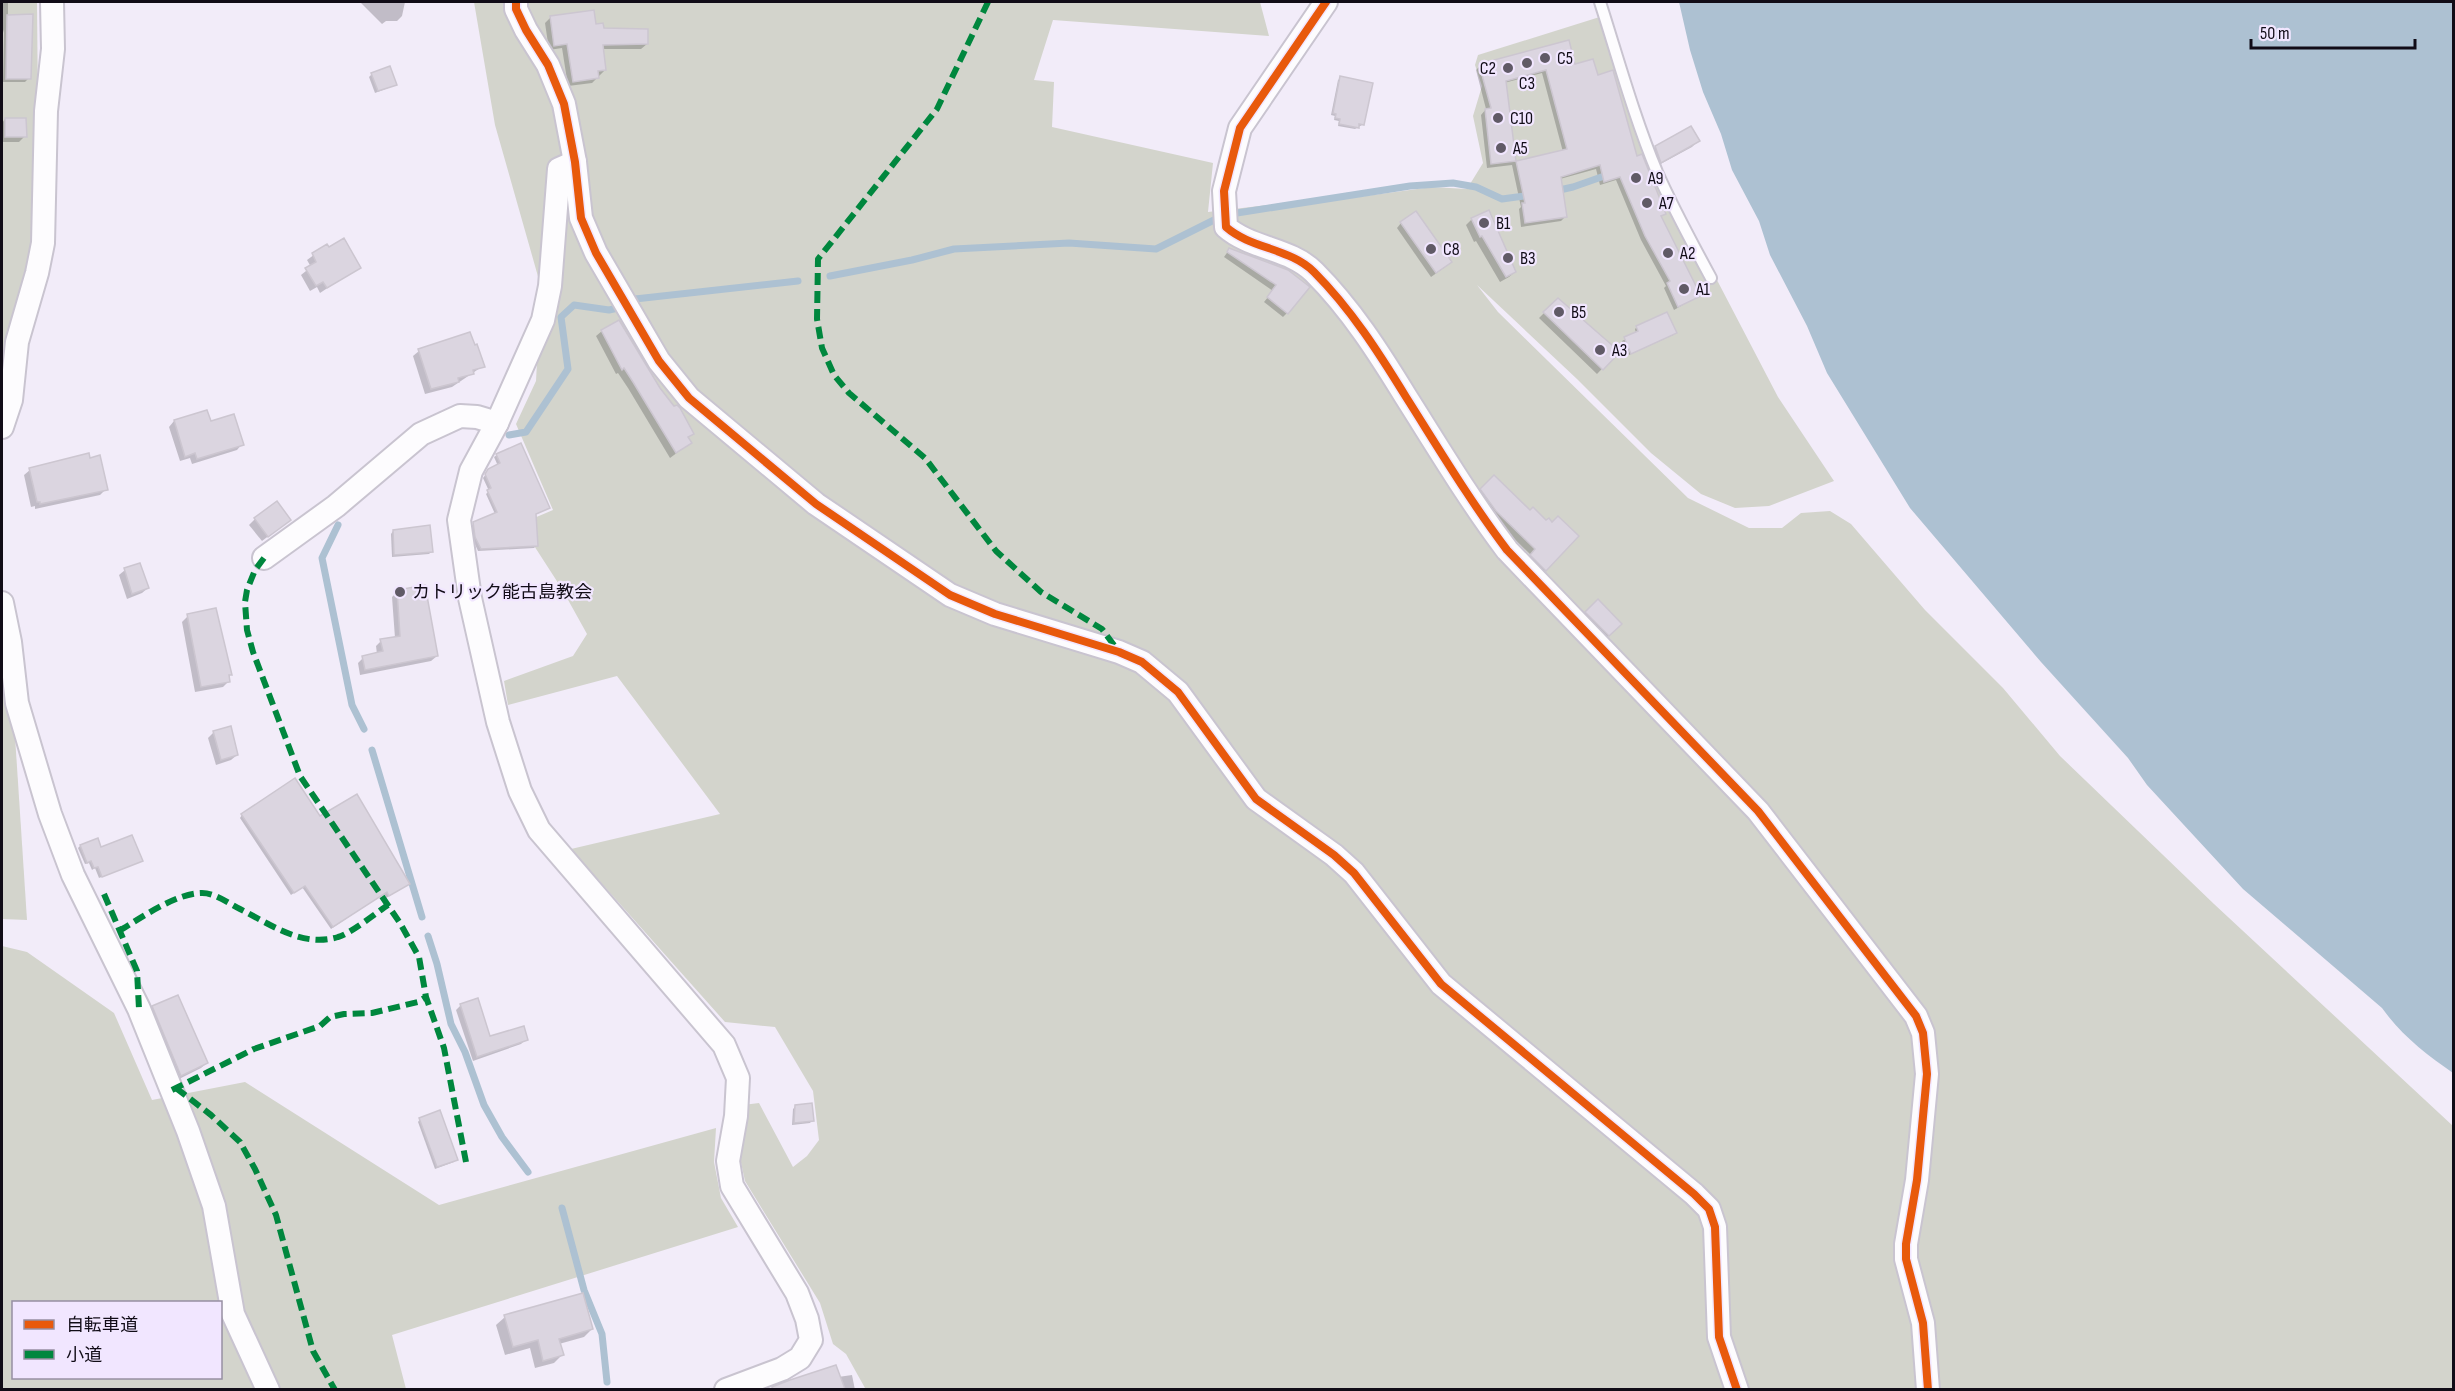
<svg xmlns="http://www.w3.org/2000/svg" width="2455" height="1391" font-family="'Sofia Sans Condensed','Noto Sans JP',sans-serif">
<rect width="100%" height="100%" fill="#f2ecf9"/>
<g fill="#d3d4cc" fill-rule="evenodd">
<polygon points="2,2 37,2 39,227 2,413"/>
<polygon points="474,2 1260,2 1269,36 1053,20 1034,80 1054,82 1052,127 1213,163 1208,212 1284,203 1336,200 1432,187 1467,189 1483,163 1473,116 1482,86 1475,65 1478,55 1606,15 1653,149 1669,188 1778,397 1834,481 1769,506 1735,508 1701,494 1651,453 1577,379 1477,285 1498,312 1688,498 1749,528 1782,528 1801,513 1830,511 1851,524 1925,610 2003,688 2060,756 2214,904 2453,1126 2453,1389 861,1389 865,1388 846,1354 833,1344 820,1303 745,1181 740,1158 743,1105 759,1103 793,1167 807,1156 819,1140 813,1091 775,1027 725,1022 571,849 720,814 617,676 508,705 504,681 573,656 587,634 562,589 520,524 553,510 516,424 536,381 541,287 495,125"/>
<polygon points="2,664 14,721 27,920 2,919"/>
<path d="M2 946 27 952 114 1013 152 1100 245 1082 439 1205 716 1128 714 1162 721 1198 738 1227 392 1335 406 1389 2 1390ZM14 1302H220V1378H14Z"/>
</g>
<path fill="#adc1d2" d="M1679 2H2453V1073C2426 1054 2402 1036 2382 1008L2243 889 2147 785 2128 758 2041 662 1910 508 1827 373 1807 326 1770 255 1759 221 1732 170 1721 134 1703 92 1690 50Z"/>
<g fill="#0003" fill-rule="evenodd">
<polygon points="2,2 8,2 8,16 29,78 25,82 3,82 4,33 2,26"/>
<polygon points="360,2 405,2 402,16 397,21 386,21 382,24"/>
<polygon points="550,18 594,26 647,44 641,49 602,49 605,70 592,83 568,86 562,48 549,50 545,23"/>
<path d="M1574 65 1597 77 1664 213 1660 218 1700 295 1674 310 1664 288 1666 286 1641 240 1616 180 1600 185 1596 169 1560 179 1566 216 1561 221 1521 227 1519 209 1521 207 1512 165 1487 168 1481 115 1486 109 1476 70 1480 66ZM1542 73 1563 152 1515 162 1504 83Z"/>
<polygon points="372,74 396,85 375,93 369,77"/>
<polygon points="1341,78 1371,84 1362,125 1355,129 1338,126 1339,121 1334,120 1335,116 1331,115 1338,80"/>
<polygon points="5,119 25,136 19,142 2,142 2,123"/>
<polygon points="1698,141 1692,147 1655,167 1650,153 1656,147"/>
<polygon points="1472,219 1515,272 1509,277 1500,282 1476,241 1474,242 1466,225"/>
<polygon points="1401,223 1445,267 1431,277 1397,228"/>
<polygon points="326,246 359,267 320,293 317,287 310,291 301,275 311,267 307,260"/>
<polygon points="1229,250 1287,271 1287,313 1283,317 1264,302 1273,291 1224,257"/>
<polygon points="1544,313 1597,334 1598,333 1618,352 1597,374 1539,318"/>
<polygon points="1637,327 1673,335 1629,355 1622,341 1636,334 1635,329"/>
<polygon points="602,331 659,388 692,434 687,438 690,443 670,458 628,388 618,373 616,374 596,336"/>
<polygon points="419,351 483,366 452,387 425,394 413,356"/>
<polygon points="174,421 210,423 242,444 237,450 192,464 190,458 180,461 169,427"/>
<polygon points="497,455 548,508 535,515 537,545 534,548 478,551 473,540 471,526 495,514 486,494 489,491 483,478 489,470 498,466 494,457"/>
<polygon points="30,470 106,489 100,495 35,509 35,506 31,507 24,475"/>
<polygon points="1494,477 1530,512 1577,536 1540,575 1526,561 1531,555 1491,516 1476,495"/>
<polygon points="255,519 283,525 262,541 249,525"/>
<polygon points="429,526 431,552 429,554 392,557 391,534 393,531"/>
<polygon points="125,570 148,588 142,593 127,599 119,575"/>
<polygon points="398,591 437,656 431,661 360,675 358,663 363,658 377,654 376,646 381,641 395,638 392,597"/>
<polygon points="1598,601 1620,624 1602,641 1580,618"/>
<polygon points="188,616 230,674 229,681 223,687 195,692 182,622"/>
<polygon points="214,732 237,755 231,760 216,765 208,738"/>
<polygon points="242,815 320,818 406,886 386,898 384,893 331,929 302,887 291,895 240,818"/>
<polygon points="80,846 100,849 141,861 99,878 95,868 92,870 89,863 85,864 78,848"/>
<polygon points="461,1005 489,1037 526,1039 521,1044 473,1061 456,1010"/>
<polygon points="153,1007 207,1063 201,1068 175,1081 147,1013"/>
<polygon points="796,1106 812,1120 810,1123 792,1125 793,1109"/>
<polygon points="420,1119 457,1159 454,1162 435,1169 418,1122"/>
<polygon points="505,1317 592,1329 584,1337 559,1344 562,1355 554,1363 535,1368 530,1348 505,1355 496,1325"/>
<polygon points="852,1375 855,1390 798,1390 796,1383"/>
</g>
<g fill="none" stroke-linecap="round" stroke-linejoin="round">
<g stroke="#adc1d2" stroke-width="7">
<polyline points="1555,191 1573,187 1610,174"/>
<polyline points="1237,213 1410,186 1453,183 1476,187 1502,199 1532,195"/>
<polyline points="830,276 912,260 954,249 1069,243 1156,249 1214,220"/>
<polyline points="635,299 798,281"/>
<polyline points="509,435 526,432 568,369 561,317 574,305 609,310 618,308"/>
<polyline points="338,525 322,558 352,705 364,729"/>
<polyline points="372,750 422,917"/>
<polyline points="428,936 437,964 451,1024 465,1052 484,1105 502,1137 528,1172"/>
<polyline points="562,1208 584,1290 602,1334 607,1382"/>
</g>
</g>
<g fill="#dbd5e0" stroke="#ccc6d0" stroke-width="1.5" fill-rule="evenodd">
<polygon points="594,10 596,24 603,23 604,28 648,29 648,44 603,45 606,70 598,71 599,78 573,82 567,44 554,46 550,16"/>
<polygon points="33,14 31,79 6,79 7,15"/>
<path d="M1569 40 1575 64 1593 59 1598 75 1613 70 1637 156 1642 154 1666 214 1661 216 1701 296 1678 307 1667 283 1670 281 1645 236 1620 177 1604 182 1600 165 1561 177 1567 217 1525 223 1522 203H1525L1516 161 1491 164 1485 109 1491 108 1479 64ZM1546 70 1567 149 1516 161 1506 81Z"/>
<polygon points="390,66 397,85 378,91 371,73"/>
<polygon points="1340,76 1373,83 1364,125 1359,124 1359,128 1339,124 1340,119 1335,118 1336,114 1333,113"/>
<polygon points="5,118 26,118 27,137 5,137"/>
<polygon points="1691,126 1700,141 1661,163 1655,146"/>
<polygon points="1489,210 1516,272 1506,277 1482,236 1480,237 1471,218"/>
<polygon points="1416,211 1452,262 1436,273 1400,222"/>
<polygon points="344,238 361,268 327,288 323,282 316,286 305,268 316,262 312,253 327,244 329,247"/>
<polygon points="1229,248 1288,270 1310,287 1288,314 1267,297 1276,285 1227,252"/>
<polygon points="1558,298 1620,352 1603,370 1543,312"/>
<polygon points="1667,312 1677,333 1631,354 1624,337 1638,331 1636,326"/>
<polygon points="619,320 660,388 674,406 677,405 680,408 694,434 688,437 692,443 676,453 633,382 624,368 622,370 601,330"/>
<polygon points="470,332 475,345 477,344 485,367 473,370 474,374 458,378 459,382 431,389 418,349"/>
<polygon points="207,410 211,421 234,414 244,445 197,459 195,453 185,457 174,420"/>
<polygon points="521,443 550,508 536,514 538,546 481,549 475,537 473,522 497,512 487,490 491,488 485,474 488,469 500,463 496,454"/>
<polygon points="89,453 90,458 100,455 108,490 40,504 40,502 37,502 29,468"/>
<polygon points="1494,475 1530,510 1533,507 1546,520 1549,518 1552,522 1558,516 1579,536 1546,571 1530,555 1535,549 1496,511 1480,489"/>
<polygon points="277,501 291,520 268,537 254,518"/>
<polygon points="430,525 433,552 394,555 393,530"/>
<polygon points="140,563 149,588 132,594 124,568"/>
<polygon points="425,585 438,656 365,670 362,656 383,651 380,639 400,636 397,590"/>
<polygon points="1598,599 1622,624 1609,636 1585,612"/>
<polygon points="216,608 232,675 229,675 230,682 201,687 187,614"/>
<polygon points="231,726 238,755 221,760 213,731"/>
<polygon points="295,778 320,816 357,794 410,884 389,896 387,892 333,927 305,886 294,893 241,814"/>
<polygon points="132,835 143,861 102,877 98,867 94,868 91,861 87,863 80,845 98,838 101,847"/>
<polygon points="178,995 208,1063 181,1076 152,1006"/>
<polygon points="478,998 490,1036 524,1026 528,1040 477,1057 460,1004"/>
<polygon points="812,1103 814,1121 794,1123 795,1105"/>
<polygon points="440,1110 458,1160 437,1167 419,1118"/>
<polygon points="583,1293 593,1329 559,1339 564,1355 543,1361 538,1340 513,1347 504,1315"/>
<polygon points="836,1365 845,1389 772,1389 772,1387 790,1380"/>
</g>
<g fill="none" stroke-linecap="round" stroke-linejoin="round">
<defs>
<path id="lane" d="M1600 2C1618 58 1634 117 1657 172 1673 208 1692 243 1711 278"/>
<g id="street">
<polyline points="516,2 516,9 526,30 548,65 564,104 575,162 581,218 596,253 659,361 689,398 816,504 950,595 995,614 1119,652 1142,662 1178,692 1256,799 1334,855 1354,873 1441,984 1694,1194 1709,1209 1715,1227 1719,1337 1737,1390"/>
<path d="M1326 2 1240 128 1224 191 1226 227C1251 249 1290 248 1314 272 1351 309 1379 353 1406 397 1439 449 1470 501 1507 550L1758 811 1916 1016 1923 1033 1927 1074 1917 1180 1906 1244V1259L1923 1323 1928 1390"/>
<polyline points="575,162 559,169 550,286 543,320 497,423 471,471 459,520 470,598 498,722 520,791 539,830 724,1045 738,1078 736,1116 728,1161 732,1186 797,1293 807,1319 811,1340 800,1358 782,1369 726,1390"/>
<polyline points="2,427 11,400 17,342 37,273 43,243 46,111 53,49 52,2"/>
<polyline points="264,558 336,506 421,434 460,416 477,417 497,423"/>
<polyline points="2,603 10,642 17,703 50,814 73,875 139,1009 188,1131 214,1206 233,1314 268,1390"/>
</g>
</defs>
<use href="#lane" stroke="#c9c4d0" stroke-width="14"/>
<use href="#street" stroke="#c9c4d0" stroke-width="26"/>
<use href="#lane" stroke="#fdfcfe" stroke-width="10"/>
<use href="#street" stroke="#fdfcfe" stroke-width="22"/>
<g stroke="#00873e" stroke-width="6" stroke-dasharray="12 6" stroke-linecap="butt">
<polyline points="988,2 937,109 818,259 817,319 822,348 834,375 849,393 925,458 996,551 1041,592 1102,629 1119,652"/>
<polyline points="264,558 255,570 247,590 245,602 247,630 253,652 300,776 400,923 419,957 426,997 444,1048 466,1162"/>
<polyline points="104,894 137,971 139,1009"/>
<path d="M119 931C141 918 176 893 202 893 215 893 228 903 240 909 270 924 302 948 338 937 350 934 376 913 388 905"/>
<polyline points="176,1088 211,1115 240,1142 255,1169 276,1215 313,1351 335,1390"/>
<polyline points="172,1090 254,1049 320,1026 330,1017 344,1014 372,1013 418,1002 426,997"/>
</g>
<defs>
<g id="cycleway">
<polyline points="516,2 516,9 526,30 548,65 564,104 575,162 581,218 596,253 659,361 689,398 816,504 950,595 995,614 1119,652 1142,662 1178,692 1256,799 1334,855 1354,873 1441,984 1694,1194 1709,1209 1715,1227 1719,1337 1737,1390"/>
<path d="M1326 2 1240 128 1224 191 1226 227C1251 249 1290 248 1314 272 1351 309 1379 353 1406 397 1439 449 1470 501 1507 550L1758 811 1916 1016 1923 1033 1927 1074 1917 1180 1906 1244V1259L1923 1323 1928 1390"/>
</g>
</defs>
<use href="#cycleway" stroke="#f1e6ff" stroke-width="11"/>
<use href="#cycleway" stroke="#e8590c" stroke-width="8"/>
</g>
<g fill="#605a66" stroke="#f1e6ff" stroke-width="2">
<circle cx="1545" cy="58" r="6"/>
<circle cx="1527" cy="63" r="6"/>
<circle cx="1508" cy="68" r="6"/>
<circle cx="1498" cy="118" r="6"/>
<circle cx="1501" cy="148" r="6"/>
<circle cx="1636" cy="178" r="6"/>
<circle cx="1647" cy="203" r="6"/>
<circle cx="1484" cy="223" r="6"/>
<circle cx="1431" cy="249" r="6"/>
<circle cx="1668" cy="253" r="6"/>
<circle cx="1508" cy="258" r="6"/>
<circle cx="1684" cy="289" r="6"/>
<circle cx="1559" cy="312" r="6"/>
<circle cx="1600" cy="350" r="6"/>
<circle cx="400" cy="592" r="6"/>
</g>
<g text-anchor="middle" stroke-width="4.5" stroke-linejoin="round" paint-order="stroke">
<g font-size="18" fill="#110c17" stroke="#f1e6ff" text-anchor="start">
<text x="1557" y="64">C5</text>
<text x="1496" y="74" text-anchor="end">C2</text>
<text x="1527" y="89" text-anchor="middle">C3</text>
<text x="1510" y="124">C10</text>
<text x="1513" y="154">A5</text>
<text x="1648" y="184">A9</text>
<text x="1659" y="209">A7</text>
<text x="1496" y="229">B1</text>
<text x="1443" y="255">C8</text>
<text x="1680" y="259">A2</text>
<text x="1520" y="264">B3</text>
<text x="1696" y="295">A1</text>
<text x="1571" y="318">B5</text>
<text x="1612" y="356">A3</text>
<text x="412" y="598">カトリック能古島教会</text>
</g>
</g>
<rect width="2455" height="1391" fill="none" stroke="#110c17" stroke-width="6"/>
<rect x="12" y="1301" width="210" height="78" fill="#f1e6ff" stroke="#978fa2" stroke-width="1.5"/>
<rect x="24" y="1320" width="30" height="9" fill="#e8590c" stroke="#978fa2" stroke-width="1.5"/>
<text x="66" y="1331" font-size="18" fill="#110c17">自転車道</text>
<rect x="24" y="1350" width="30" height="9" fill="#00873e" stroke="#978fa2" stroke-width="1.5"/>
<text x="66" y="1361" font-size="18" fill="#110c17">小道</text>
<path d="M2251 39v9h164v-9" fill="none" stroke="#110c17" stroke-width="3"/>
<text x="2260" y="39" font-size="18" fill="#110c17" stroke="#f1e6ff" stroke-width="4.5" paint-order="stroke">50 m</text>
</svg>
